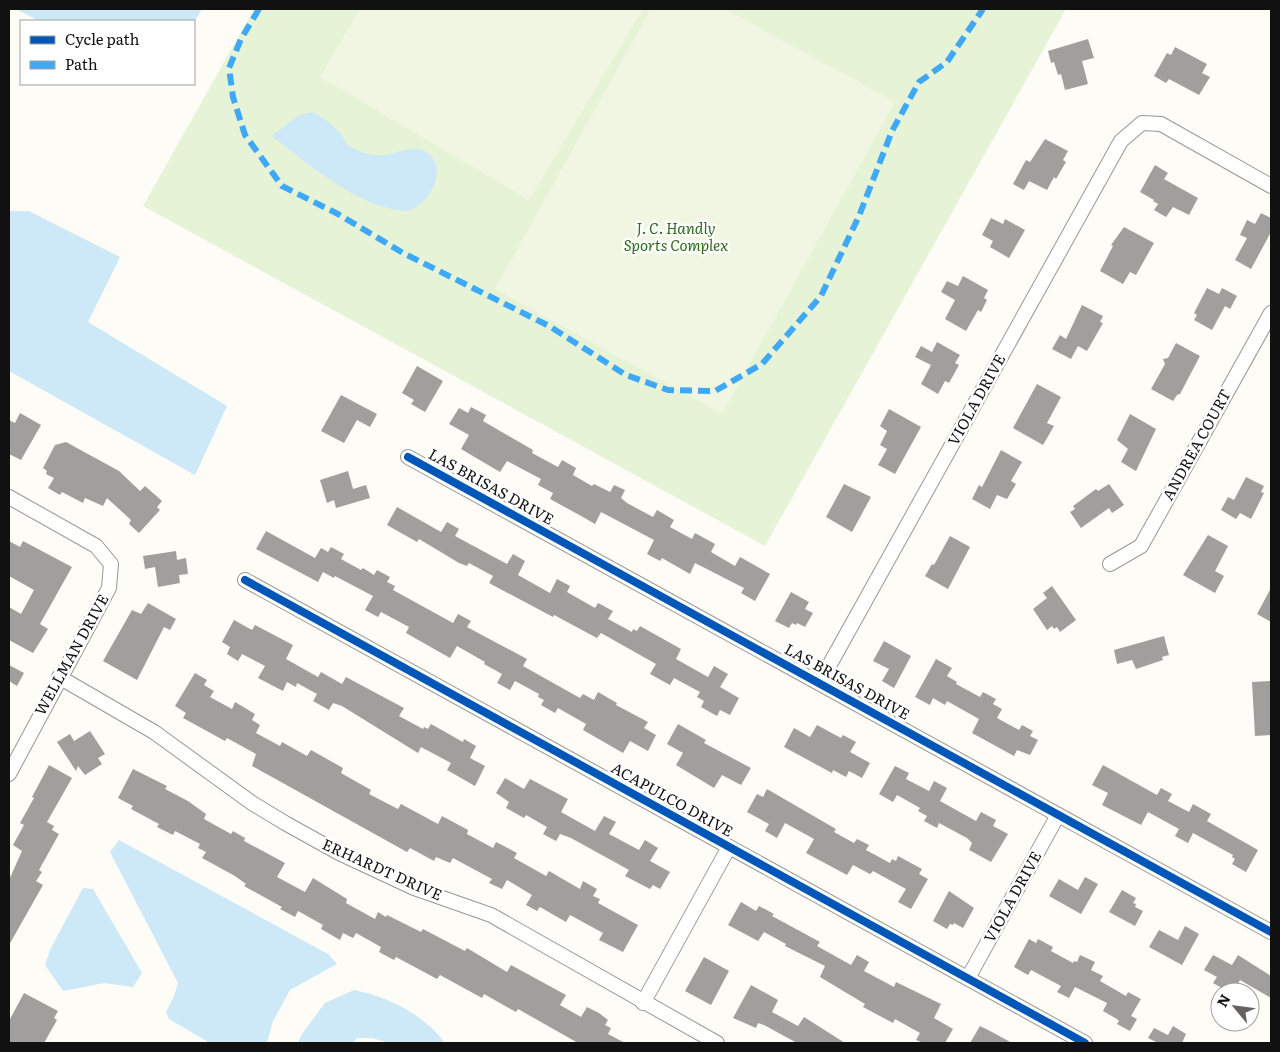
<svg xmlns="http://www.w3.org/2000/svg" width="1280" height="1052" font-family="Literata,serif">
<rect width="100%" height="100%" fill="#fdfcf7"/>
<polygon fill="#e7f3d7" points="254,9 1066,9 765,546 143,206"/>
<g fill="#f0f6e1">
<polygon points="360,9 643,9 529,200 320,77"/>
<polygon points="651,9 725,9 895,102 722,414 495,289"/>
</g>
<g fill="#cde8f7">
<polygon points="16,9 202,9 194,22 39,21"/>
<path d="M313 112C323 117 333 125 340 133 343 137 345 143 349 146 355 150 366 154 374 155 391 159 409 142 426 152 450 166 430 206 407 211 403 211 396 210 392 209 353 202 303 160 272 136L299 115Z"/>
<polygon points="9,211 29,211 120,257 88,322 227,406 195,475 9,371"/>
<polygon points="119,840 328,954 337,964 290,990 273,1021 267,1043 210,1043 169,1019 166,1012 174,996 178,983 110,852"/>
<polygon points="83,888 93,889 142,973 133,987 104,983 63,991 45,965 50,950"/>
<path d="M354 990C389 997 423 1014 445 1043H389L372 1038H357L353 1043H298L302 1034 325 1003Z"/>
</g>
<g fill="#a19f9c">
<polygon points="1088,39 1094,58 1082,61 1088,84 1065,90 1061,74 1058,75 1054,62 1051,63 1048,51"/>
<polygon points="1175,47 1207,64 1202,73 1210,77 1199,95 1169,79 1166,83 1154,76 1167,53 1171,55"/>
<polygon points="1045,139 1068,151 1063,160 1066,162 1056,179 1054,177 1047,190 1029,181 1024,190 1013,184 1026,160 1030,162"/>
<polygon points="1155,165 1168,173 1164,179 1198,198 1189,215 1173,207 1166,217 1154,210 1158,204 1153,201 1154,200 1140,192"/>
<polygon points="1261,213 1271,218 1271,232 1251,269 1235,260 1247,238 1240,235 1247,220 1255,224"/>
<polygon points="991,218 1003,224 1005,219 1025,230 1009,258 990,247 993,241 982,235"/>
<polygon points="1124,227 1154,243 1136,275 1130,272 1123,284 1100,271 1113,246 1111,245"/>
<polygon points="963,276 988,290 984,298 987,300 981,312 978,310 966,331 945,319 955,300 941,292 947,281 958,286"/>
<polygon points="1207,288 1219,294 1222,288 1237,296 1230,309 1225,306 1212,330 1194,320 1197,315 1194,313"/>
<polygon points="1082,305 1103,316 1100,322 1103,323 1087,351 1078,346 1071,359 1052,349 1060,335 1066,339"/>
<polygon points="937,342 960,355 955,363 959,365 949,383 945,381 938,394 921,384 931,365 915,357 921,346 932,352"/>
<polygon points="1176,343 1200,356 1180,394 1177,395 1173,401 1151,389 1165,364 1163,359 1168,358"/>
<polygon points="417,366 443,381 425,412 411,404 414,400 402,393"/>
<polygon points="1037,384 1061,397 1047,423 1054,426 1043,445 1013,428"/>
<polygon points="341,395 377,414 370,427 357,420 344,443 321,431"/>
<polygon points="471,407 486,415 483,421 533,450 532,453 558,467 562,460 576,468 573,475 592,486 594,484 610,492 614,485 625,490 621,498 627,503 653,517 657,510 674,520 670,527 692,539 695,533 715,544 711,552 735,566 740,557 770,574 755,601 741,593 744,588 695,563 690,574 662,558 660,561 647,554 654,540 601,512 595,524 583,517 550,499 553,493 538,485 541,479 507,461 500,472 461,449 469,435 449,424 459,408 468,413"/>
<polygon points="889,409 921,427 895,474 878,465 887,449 880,445 887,431 880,426"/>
<polygon points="20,413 41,425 21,460 9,454 9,420 15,423"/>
<polygon points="1130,414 1156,429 1136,471 1121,462 1128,449 1117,440"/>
<polygon points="66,442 119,471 140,491 145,486 162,501 157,507 160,510 139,533 129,524 131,520 107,498 103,506 85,498 83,503 62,492 60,495 48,488 54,478 46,474 47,471 43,468 55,445"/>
<polygon points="1001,450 1022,462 1011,481 1016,484 1007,499 997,495 990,509 972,499 979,485 982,487"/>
<polygon points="348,471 353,489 366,485 370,498 336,508 334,500 327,503 320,480"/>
<polygon points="1246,477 1264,486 1261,492 1264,493 1251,519 1240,513 1236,519 1221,510 1228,497 1234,500"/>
<polygon points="844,484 871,497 852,532 826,517"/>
<polygon points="1109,484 1124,505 1112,513 1109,508 1081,528 1070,512 1075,509 1073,506 1096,489 1098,491"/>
<polygon points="397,507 441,532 447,522 459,529 455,536 507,564 513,554 525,561 518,575 550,593 557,579 570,586 567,592 595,608 598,603 613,611 608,619 632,632 633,629 637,631 640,626 681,649 676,659 708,677 714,666 728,674 720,687 739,698 730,715 720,710 717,716 701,707 704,701 697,697 700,692 674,678 670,685 650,674 656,664 601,633 597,638 554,615 553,617 489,583 493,576 469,563 467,566 459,563 419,539 417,542 387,525"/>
<polygon points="266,531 315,558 321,548 328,552 331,547 344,554 341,559 361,570 363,568 374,575 377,570 390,577 387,582 395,586 393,590 453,623 458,614 471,621 467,627 527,659 523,666 580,698 583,694 594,700 598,692 617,703 616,705 648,722 644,728 656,735 648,751 630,741 623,753 583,730 586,724 558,708 555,713 541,705 544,700 538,697 539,694 515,681 510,690 497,683 502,674 484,664 485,662 457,646 450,658 406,633 409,627 381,612 378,617 365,610 373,596 335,576 334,578 323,572 318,582 256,549"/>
<polygon points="1208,535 1228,546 1215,571 1224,576 1215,593 1183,575"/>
<polygon points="950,536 970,547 948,589 925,576 932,564 934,565"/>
<polygon points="9,541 20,547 23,541 72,567 40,624 48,629 33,653 9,640 9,607 21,614 34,590 9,576"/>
<polygon points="176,551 177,560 186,558 188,574 179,575 180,583 158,587 155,567 145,569 143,556"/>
<polygon points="1052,586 1076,620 1060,632 1057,627 1054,629 1052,626 1047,630 1033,609 1047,598 1043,593"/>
<polygon points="1271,588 1271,622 1257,614"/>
<polygon points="791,592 809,602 805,609 813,613 805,627 797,623 796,625 792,623 789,628 775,621"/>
<polygon points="148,603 176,619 170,630 164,627 137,680 103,661 132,610 141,614"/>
<polygon points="234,620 252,630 255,625 293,645 286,659 318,677 321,672 342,684 346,677 404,708 399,716 423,729 424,727 428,729 431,724 463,742 464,739 476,746 470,758 485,766 475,786 447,770 451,763 421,747 418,753 342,706 333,703 329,710 313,701 317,694 297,683 296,687 287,682 283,691 258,678 265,666 242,654 238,661 227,654 230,647 222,642"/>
<polygon points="1164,636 1169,655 1162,657 1163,660 1136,669 1132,660 1117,664 1114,650"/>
<polygon points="884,641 911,656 894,688 882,681 889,669 873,661"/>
<polygon points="936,659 952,668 947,676 957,682 956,684 980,697 983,692 996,699 993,704 1002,709 997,718 1019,730 1022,725 1033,731 1030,736 1038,740 1030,755 1017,750 1014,756 972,733 979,719 947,701 945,705 933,698 930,705 915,697"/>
<polygon points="9,665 24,673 17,686 9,681"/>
<polygon points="195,673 207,680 204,685 214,691 210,697 232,709 235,702 255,714 252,720 260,725 256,733 280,746 282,742 307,756 311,750 343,768 341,773 371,790 369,794 398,809 401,804 438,824 442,816 468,830 467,834 493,848 496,842 517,853 514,858 546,876 549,871 580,889 583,881 597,889 593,896 600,899 598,903 638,925 623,952 599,940 603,933 570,915 566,922 540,907 537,911 526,905 532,895 507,880 502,889 489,883 492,879 453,858 450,863 436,857 434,861 410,848 407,852 252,766 256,754 227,738 225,741 183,718 186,713 175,706"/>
<polygon points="1270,681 1271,735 1255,736 1252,682"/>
<polygon points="678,724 706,740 704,743 751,768 741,785 722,775 714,788 676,765 683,753 667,744"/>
<polygon points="817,725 841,738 843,735 856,742 850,752 870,763 862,778 849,771 846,777 833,770 832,773 784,747 794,728 810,737"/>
<polygon points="90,731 105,754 98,758 102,764 85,775 78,766 76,771 57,742 70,734 74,741"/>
<polygon points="49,765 72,778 47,822 54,826 52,830 59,834 39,870 42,872 36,881 43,885 9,945 9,880 22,851 13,845 24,825 20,823 34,798 32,797"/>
<polygon points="1103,765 1157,795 1161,788 1172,794 1168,801 1189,812 1193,804 1211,814 1207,821 1258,850 1246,872 1232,864 1235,859 1232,857 1233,855 1193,833 1188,843 1175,836 1179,829 1148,812 1141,825 1102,805 1108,793 1092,785"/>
<polygon points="895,766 909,773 906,779 929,791 934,781 947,788 940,801 976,821 981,812 996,820 993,826 1008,834 991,862 969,850 972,843 967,838 939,823 937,828 924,821 927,816 918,811 920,808 897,795 893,802 879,794"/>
<polygon points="133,769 167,786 165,789 188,801 206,814 204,819 231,834 233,831 245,838 244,841 285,863 277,877 305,892 313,878 347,899 346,903 375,919 378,912 386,917 387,915 421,932 423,929 465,951 467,948 507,972 511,965 566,995 560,1005 581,1017 587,1007 599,1013 608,1020 605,1025 611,1028 608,1034 625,1043 578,1043 518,1009 516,1012 484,994 482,998 440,975 437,979 396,957 394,960 379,952 381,947 356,933 353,938 343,933 340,940 321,929 323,925 298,911 295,917 280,909 282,907 244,886 246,884 235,876 202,858 206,852 198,848 200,844 175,831 173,835 157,827 159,824 131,809 133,806 118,798"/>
<polygon points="505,778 524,789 530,779 568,799 561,812 595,831 604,816 616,822 609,834 639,850 645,840 658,848 650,861 670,872 660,889 653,885 650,889 625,876 629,870 571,838 560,834 556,841 543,834 547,827 526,815 524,818 506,808 509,802 496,793"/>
<polygon points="767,789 836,829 834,832 854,843 857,839 869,845 866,850 890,863 892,859 896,861 898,856 922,869 919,874 928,879 911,909 898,902 906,889 873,871 870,874 853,865 847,875 819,860 806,853 814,839 785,823 777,838 765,831 769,824 747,812 757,794 763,797"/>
<polygon points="1085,877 1098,884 1081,914 1049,896 1059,879 1078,890"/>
<polygon points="1122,890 1136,898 1133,903 1136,904 1135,907 1143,911 1135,926 1109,912"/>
<polygon points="949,891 974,908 963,928 954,923 953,925 950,924 947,929 933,921"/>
<polygon points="741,902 756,911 759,906 774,914 772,916 820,942 817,946 851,965 857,955 869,962 864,971 894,987 896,982 941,1004 934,1018 953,1029 945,1043 923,1043 916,1040 920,1033 895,1019 893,1023 863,1007 865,1004 820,977 825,966 785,946 786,944 764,932 758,941 728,925"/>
<polygon points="1185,926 1199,934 1182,965 1149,947 1159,930 1178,940"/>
<polygon points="1029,939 1036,943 1038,939 1053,947 1051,951 1073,963 1074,961 1077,962 1080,955 1095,962 1091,970 1103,976 1100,981 1126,996 1128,992 1141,999 1131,1016 1137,1019 1130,1031 1117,1024 1119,1021 1117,1019 1103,1011 1107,1003 1075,987 1069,998 1057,992 1061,986 1031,970 1028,975 1014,967"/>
<polygon points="1213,955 1232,965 1238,955 1271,976 1271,998 1240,980 1233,992 1229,992 1213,983 1217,977 1204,970"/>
<polygon points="704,957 729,971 711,1005 685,991"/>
<polygon points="751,985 778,1000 772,1012 798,1026 804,1017 845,1043 797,1043 764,1025 758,1023 756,1028 733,1018"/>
<polygon points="24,993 58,1011 54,1018 57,1020 44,1043 9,1043 9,1021"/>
<polygon points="980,1026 992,1032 1012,1043 970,1043"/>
<polygon points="1173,1026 1186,1034 1182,1043 1158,1043 1148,1038 1154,1028 1168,1035"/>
</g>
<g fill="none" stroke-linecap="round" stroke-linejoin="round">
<defs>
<g id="street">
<polyline points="408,457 1271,932"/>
<polyline points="9,497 96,546 111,564 109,588 9,774"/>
<polyline points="1110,564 1141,546 1271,313"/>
<polyline points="245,580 1085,1043"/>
<polyline points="59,677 154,732 252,803 285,823 339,853 414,888 491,915 717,1043"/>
<polyline points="820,682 1121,141 1142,123 1161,124 1271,186"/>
<polyline points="968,978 1058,815"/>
<polyline points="643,1003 729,847"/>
</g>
</defs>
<use href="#street" stroke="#979795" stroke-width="16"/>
<use href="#street" stroke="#fffffe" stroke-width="14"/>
<polyline stroke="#3fa9f5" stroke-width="6" stroke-dasharray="12 6" stroke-linecap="butt" points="259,9 241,39 229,68 233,97 245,135 282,186 338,214 403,253 549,326 626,375 668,390 715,391 762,364 821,296 859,216 892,131 919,82 947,62 983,9"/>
<defs>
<g id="cycleway">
<polyline points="408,457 1271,932"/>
<polyline points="245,580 1085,1043"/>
</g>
</defs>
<use href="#cycleway" stroke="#fff" stroke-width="11"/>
<use href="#cycleway" stroke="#0057b8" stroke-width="8"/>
</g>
<g text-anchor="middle" stroke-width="5" stroke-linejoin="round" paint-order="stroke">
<g font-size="15" font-style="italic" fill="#2f6b1f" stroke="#fff">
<text x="676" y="234">J. C. Handly<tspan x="676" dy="17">Sports Complex</tspan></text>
</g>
<g font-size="15" fill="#111" stroke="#fff">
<text transform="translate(977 400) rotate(-61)" y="5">VIOLA DRIVE</text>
<text transform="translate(1197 445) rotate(-61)" y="5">ANDREA COURT</text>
<text transform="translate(491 487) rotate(29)" y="5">LAS BRISAS DRIVE</text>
<text transform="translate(72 655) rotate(-61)" y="5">WELLMAN DRIVE</text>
<text transform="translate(847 682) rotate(29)" y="5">LAS BRISAS DRIVE</text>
<text transform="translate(672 800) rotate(29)" y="5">ACAPULCO DRIVE</text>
<text transform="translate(382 870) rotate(24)" y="5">ERHARDT DRIVE</text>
<text transform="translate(1013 897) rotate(-61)" y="5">VIOLA DRIVE</text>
</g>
</g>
<rect width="1280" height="1052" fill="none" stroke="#111111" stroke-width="20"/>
<rect x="20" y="20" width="175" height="65" fill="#ffffff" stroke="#a0a0a0"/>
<rect x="30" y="36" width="25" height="8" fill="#0057b8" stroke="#a0a0a0"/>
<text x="65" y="45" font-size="15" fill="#111111">Cycle path</text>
<rect x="30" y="61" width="25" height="8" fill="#3fa9f5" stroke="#a0a0a0"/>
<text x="65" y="70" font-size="15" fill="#111111">Path</text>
<g transform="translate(1235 1007) rotate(299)"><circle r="24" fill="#ffffff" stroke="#a0a0a0"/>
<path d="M0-4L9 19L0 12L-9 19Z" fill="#646362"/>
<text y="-8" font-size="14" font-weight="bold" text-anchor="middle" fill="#111111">N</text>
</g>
</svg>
